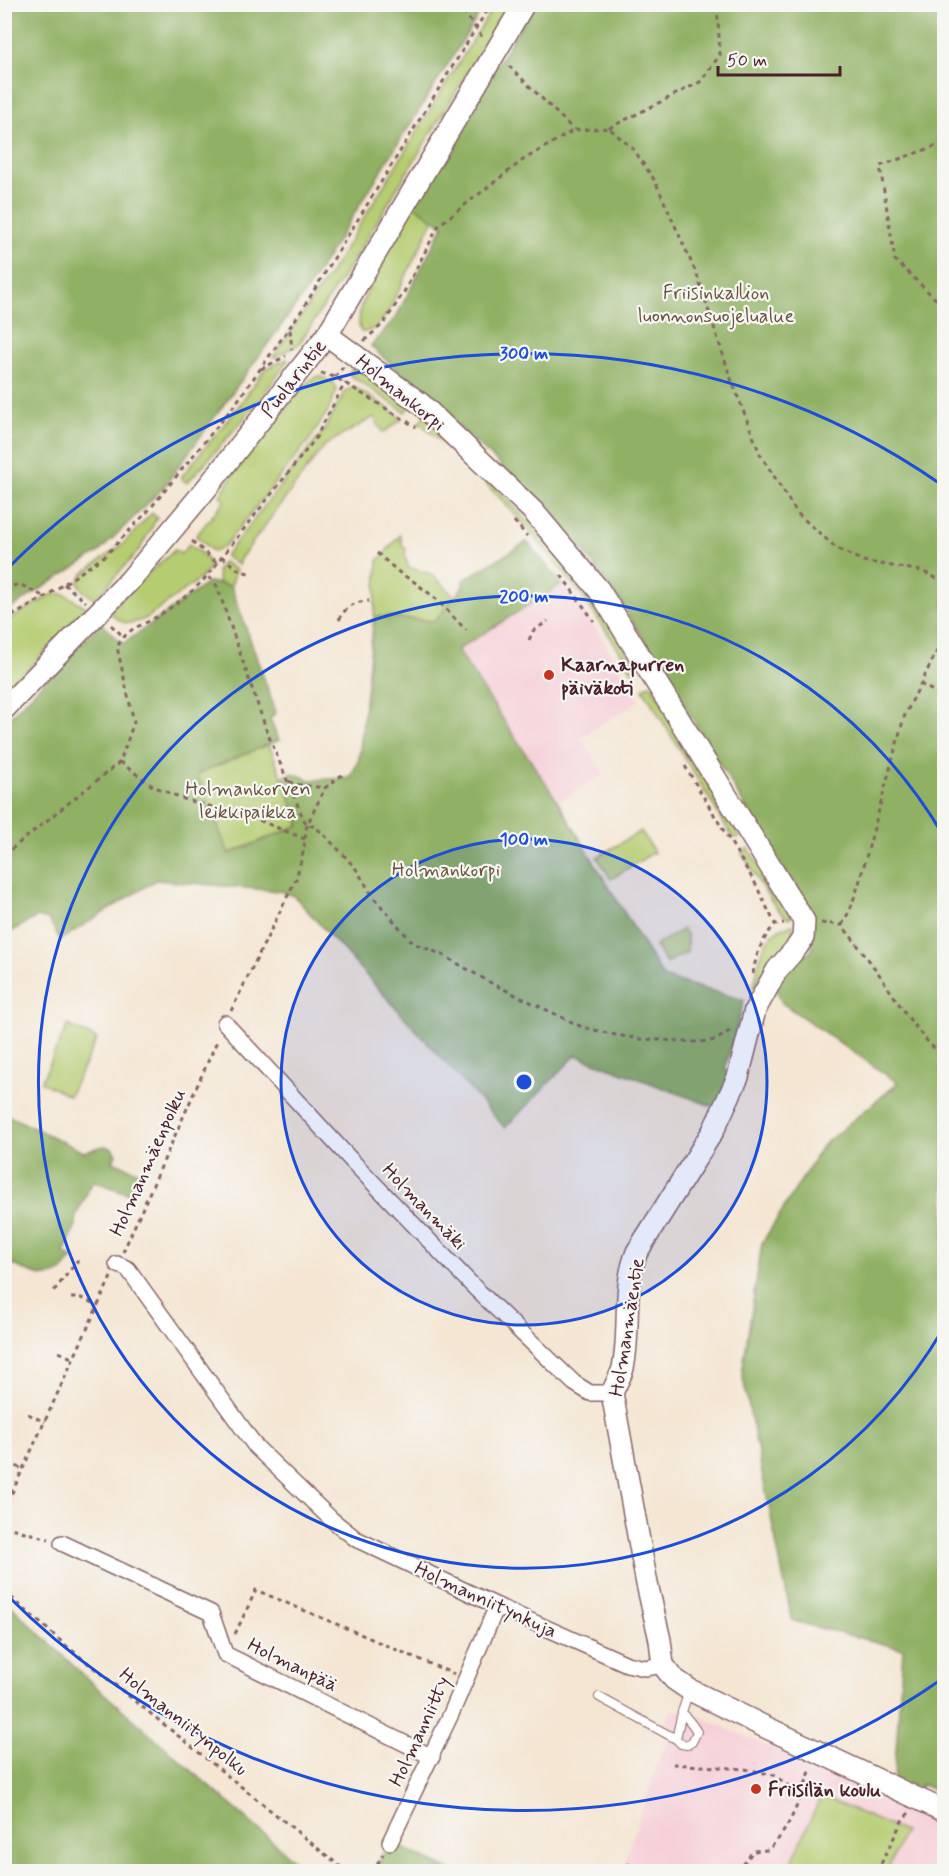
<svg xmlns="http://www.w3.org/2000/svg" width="949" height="1876" font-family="Mynerve,sans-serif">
<rect width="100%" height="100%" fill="#f6f6f2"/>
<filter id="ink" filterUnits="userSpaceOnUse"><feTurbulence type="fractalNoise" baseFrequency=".0167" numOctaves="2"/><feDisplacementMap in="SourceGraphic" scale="12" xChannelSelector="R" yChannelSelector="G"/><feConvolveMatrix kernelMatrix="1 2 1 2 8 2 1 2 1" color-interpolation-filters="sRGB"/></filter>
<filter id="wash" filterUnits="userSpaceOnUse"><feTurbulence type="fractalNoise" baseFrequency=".008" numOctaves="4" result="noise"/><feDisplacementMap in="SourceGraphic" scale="24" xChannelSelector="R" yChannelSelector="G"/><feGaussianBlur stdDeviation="1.35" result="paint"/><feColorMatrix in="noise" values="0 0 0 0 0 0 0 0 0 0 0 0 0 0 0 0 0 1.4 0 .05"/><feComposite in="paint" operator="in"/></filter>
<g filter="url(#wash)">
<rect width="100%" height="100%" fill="#f4e6d3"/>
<g fill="#f6cfd7">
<polygon points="562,584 599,633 639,701 581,737 604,774 558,802 457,650"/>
<polygon points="672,1710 692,1713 944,1825 944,1840 934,1871 623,1872 627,1854 661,1755 674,1729 665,1725"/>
</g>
<g fill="#b5cc71" stroke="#80764e" stroke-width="1.5">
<polygon points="495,4 509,5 356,256 299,344 276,357 273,357 327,278"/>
<polygon points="411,203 434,219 387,314 375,328 365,332 361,332 359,325 360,309 376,271"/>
<path d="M287 359 288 360C259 404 223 443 187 483L182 479V476L238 407 263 372 267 368Z"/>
<polygon points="353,368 373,377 411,404 405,412 350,375 350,372"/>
<polygon points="320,376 334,383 337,390 328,411 310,439 224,547 216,551 211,550 196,536 225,500 220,496 244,456 309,381 315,377"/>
<polygon points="354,387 384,405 402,419 383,433 374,417 325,445 240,559 238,565 225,556 325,429 345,391"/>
<path d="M425 415 443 429 594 592 637 670 633 672C574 577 506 495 420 423V421Z"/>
<polygon points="152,513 157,518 139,550 95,599 83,591 78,582 84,573 123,544"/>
<polygon points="400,535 403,547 406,547 405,555 408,567 433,575 455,597 435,621 374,616 378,561"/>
<path d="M189 544C198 551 207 556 211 567L202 577 147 618C130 625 122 626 110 612L130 589 175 550 181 554Z"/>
<polygon points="223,562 236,570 231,586 219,584 217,570"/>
<polygon points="56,593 64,594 86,607 70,626 5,692 5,622 47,597"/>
<polygon points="651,684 740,837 733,838 643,689"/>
<polygon points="269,744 300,825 228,854 196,774"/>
<polygon points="641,831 654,852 611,879 597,857"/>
<path d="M748 848 792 916 789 918C774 913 751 867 742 853Z"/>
<path d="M793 925V940L792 945 759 977 756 988H753C760 961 761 929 793 925Z"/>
<polygon points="683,929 687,936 687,952 666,963 655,946"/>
<polygon points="68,1025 97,1039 69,1096 41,1082"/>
<polygon points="821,1796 904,1832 887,1871 788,1871"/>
</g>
<g fill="#90b063" stroke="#6d6847" stroke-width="1.5">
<polygon points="5,4 485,5 304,294 163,488 99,552 5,612"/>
<polygon points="534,5 944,5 944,1794 921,1784 919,1789 894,1778 903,1649 792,1621 742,1373 762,1243 823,1145 898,1083 782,1003 774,984 784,971 812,950 813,931 786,874 678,695 621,603 589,558 555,515 371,346 396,317 443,226 411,203"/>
<polygon points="527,542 562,584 457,650 558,802 663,977 744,1000 725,1069 731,1075 717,1108 576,1055 505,1128 294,896 279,891 156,880 60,940 49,920 37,917 5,935 5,722 101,623 123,644 209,582 231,586 276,712 270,719 279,740 197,774 229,854 300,825 282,777 292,773 311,780 350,778 359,759 374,616 435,621 463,587 463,580"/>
<path d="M5 1114 84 1152 104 1146 112 1148 116 1154 113 1161 139 1172 132 1195 93 1181 76 1216V1225L64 1253 73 1258C69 1262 65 1269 60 1272 44 1284 19 1267 5 1260Z"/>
<polygon points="4,1599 84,1676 306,1871 5,1871"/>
<polygon points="390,1842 452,1871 373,1872"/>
</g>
</g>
<g filter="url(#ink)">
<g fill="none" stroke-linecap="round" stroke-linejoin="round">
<defs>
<g id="lane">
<polyline points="599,1697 676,1739"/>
<path d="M682 1712C687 1719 693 1724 697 1732L692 1742 687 1745 681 1744 676 1739 682 1712 689 1691"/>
</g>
<g id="street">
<polyline points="225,1023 353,1162 475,1288 574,1383 590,1393 612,1393"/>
<polyline points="117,1264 128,1269 256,1447 331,1519 356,1539 497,1606 627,1664 645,1668 663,1665"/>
<polyline points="62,1543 211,1613 225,1654 432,1757"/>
<polyline points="390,1842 451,1714 497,1606"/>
</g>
<g id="secondary">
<path d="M327 335 421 404 533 511 599 590 804 921 803 938 797 947 777 970 755 1010 738 1077 713 1131 637 1252C622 1288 631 1330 623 1368 621 1376 615 1385 612 1393L647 1584 660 1640 663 1665 674 1679 690 1690 761 1725 944 1811"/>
<polyline points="4,709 130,580 206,489 327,335 524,4"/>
</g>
</defs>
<use href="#lane" stroke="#866566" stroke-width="10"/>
<use href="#street" stroke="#866566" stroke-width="18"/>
<use href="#secondary" stroke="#866566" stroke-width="24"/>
<g stroke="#866566" stroke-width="3" stroke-dasharray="4.5 4.5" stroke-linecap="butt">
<polyline points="458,4 482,37"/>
<polyline points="509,66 574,130"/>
<polyline points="609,128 700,82 720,55 717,4"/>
<polyline points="944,143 880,166 895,260 944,307"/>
<polyline points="290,330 292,350"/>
<polyline points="364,341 384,323 404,292 439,225 523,160 574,130 609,128 633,149 655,181 697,275 730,376 760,454 797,513 836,548 863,561 922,571 944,582"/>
<polyline points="261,369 286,356"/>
<polyline points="321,373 335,377 416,427"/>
<polyline points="335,377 343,367"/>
<polyline points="514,521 527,536"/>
<polyline points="192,541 217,563"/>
<polyline points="377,553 401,574 413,581 434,597 466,630"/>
<polyline points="222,557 239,570 251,574"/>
<polyline points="561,575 594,621"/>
<polyline points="209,577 217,586 267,732 303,818 307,825 313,826 320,831 343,854 356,869 374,898 413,943 441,954 493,984 582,1027 611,1034 640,1039 699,1042 716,1040 731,1030"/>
<polyline points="64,584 86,602"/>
<polyline points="4,586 21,585 45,597"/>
<polyline points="4,612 15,613"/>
<path d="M339 620C345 607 355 601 369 601"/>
<polyline points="4,621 45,597 106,555 149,510 236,403 302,310 491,4"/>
<polyline points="111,625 123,636"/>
<polyline points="529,640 533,631 548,621"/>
<polyline points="920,684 944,697"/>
<polyline points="120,762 151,785 186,800 251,817 305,839"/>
<polyline points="685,766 755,883 775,924 784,923"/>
<polyline points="289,781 294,784 325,788"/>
<path d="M4 855 120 762 134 722 117 647C127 629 136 628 153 619 175 606 203 585 217 563L315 439 345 383"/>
<path d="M821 923 842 925C858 946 875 967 889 989 906 1014 920 1037 944 1057"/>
<polyline points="842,925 850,910 860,880 904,717 944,637"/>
<path d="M753 974C756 953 762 940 775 924"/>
<polyline points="231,1011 296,879 303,853 307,825 325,788 342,775"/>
<polyline points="123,1252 218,1039"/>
<polyline points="54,1291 78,1260"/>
<polyline points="71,1298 81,1298 98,1305"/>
<polyline points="59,1352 74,1359"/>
<polyline points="28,1414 45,1422"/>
<polyline points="8,1463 23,1469"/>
<polyline points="4,1510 111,1277"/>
<polyline points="4,1526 49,1539"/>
<polyline points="4,1591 63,1643 347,1872"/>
<polyline points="235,1634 256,1590 454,1674"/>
<polyline points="673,1764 745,1769 774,1775 800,1795"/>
<polyline points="628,1863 629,1872"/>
<polyline points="373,1872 383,1854"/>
<path d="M738 1872 753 1851 768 1850C791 1829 800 1797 811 1769"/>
<polyline points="877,1872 903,1819 909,1813"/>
</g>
<use href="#lane" stroke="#fff" stroke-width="8"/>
<use href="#street" stroke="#fff" stroke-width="15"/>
<use href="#secondary" stroke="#fff" stroke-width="21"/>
</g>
</g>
<circle cx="524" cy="1082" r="243" fill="#1d4ed8" fill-opacity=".12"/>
<g fill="none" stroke="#1d4ed8" stroke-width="3">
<circle cx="524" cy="1082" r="243"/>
<path d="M943 1329A486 486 0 1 1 943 835"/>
<path d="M942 1679A729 729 0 0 1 9 1597M9 567A729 729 0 0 1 942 485"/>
</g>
<g fill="#c8321e" stroke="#f6f6f2" stroke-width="2">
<circle cx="549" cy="675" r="6"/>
<circle cx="756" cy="1789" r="6"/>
</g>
<g text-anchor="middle" stroke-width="4.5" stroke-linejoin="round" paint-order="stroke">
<g font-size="20" fill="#6a5340" stroke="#f6f6f2">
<text x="716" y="299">Friisinkallion<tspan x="716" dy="23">luonnonsuojelualue</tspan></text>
<text x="248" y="795">Holmankorven<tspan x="248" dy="23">leikkipaikka</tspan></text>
<text x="446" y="876">Holmankorpi</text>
</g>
<g font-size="20" fill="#4a1f2b" stroke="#f6f6f2">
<text transform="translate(293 378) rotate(-52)" y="7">Puolarintie</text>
<text transform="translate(401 392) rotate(39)" y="7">Holmankorpi</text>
<text transform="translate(147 1162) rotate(-66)" y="7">Holmanmäenpolku</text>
<text transform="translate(425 1206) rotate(46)" y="7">Holmanmäki</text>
<text transform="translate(626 1327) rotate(-81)" y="7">Holmanmäentie</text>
<text transform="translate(486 1599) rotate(25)" y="7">Holmanniitynkuja</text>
<text transform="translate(293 1664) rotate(26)" y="7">Holmanpää</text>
<text transform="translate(184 1721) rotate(39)" y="7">Holmanniitynpolku</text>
<text transform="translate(419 1731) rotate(-65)" y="7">Holmanniitty</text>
</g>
<g font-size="20" font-weight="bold" fill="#4a1f2b" stroke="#f6f6f2" text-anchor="start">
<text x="561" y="671">Kaarnapurren<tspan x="561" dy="23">päiväkoti</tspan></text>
<text x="768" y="1796">Friisilän koulu</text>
</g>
</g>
<circle cx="524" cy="1082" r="9" fill="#1d4ed8" stroke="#f6f6f2" stroke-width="3"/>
<g font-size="18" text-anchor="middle" font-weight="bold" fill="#1d4ed8" stroke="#f6f6f2" stroke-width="4.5" stroke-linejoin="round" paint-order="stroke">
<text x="524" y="359">300 m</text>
<text x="524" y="602">200 m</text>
<text x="524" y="845">100 m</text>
</g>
<rect width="949" height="1876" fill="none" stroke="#f6f6f2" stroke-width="24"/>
<path d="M718 66v9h122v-9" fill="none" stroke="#4a1f2b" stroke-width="3"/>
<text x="727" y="66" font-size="18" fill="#4a1f2b" stroke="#f6f6f2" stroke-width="4.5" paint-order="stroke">50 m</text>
</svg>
